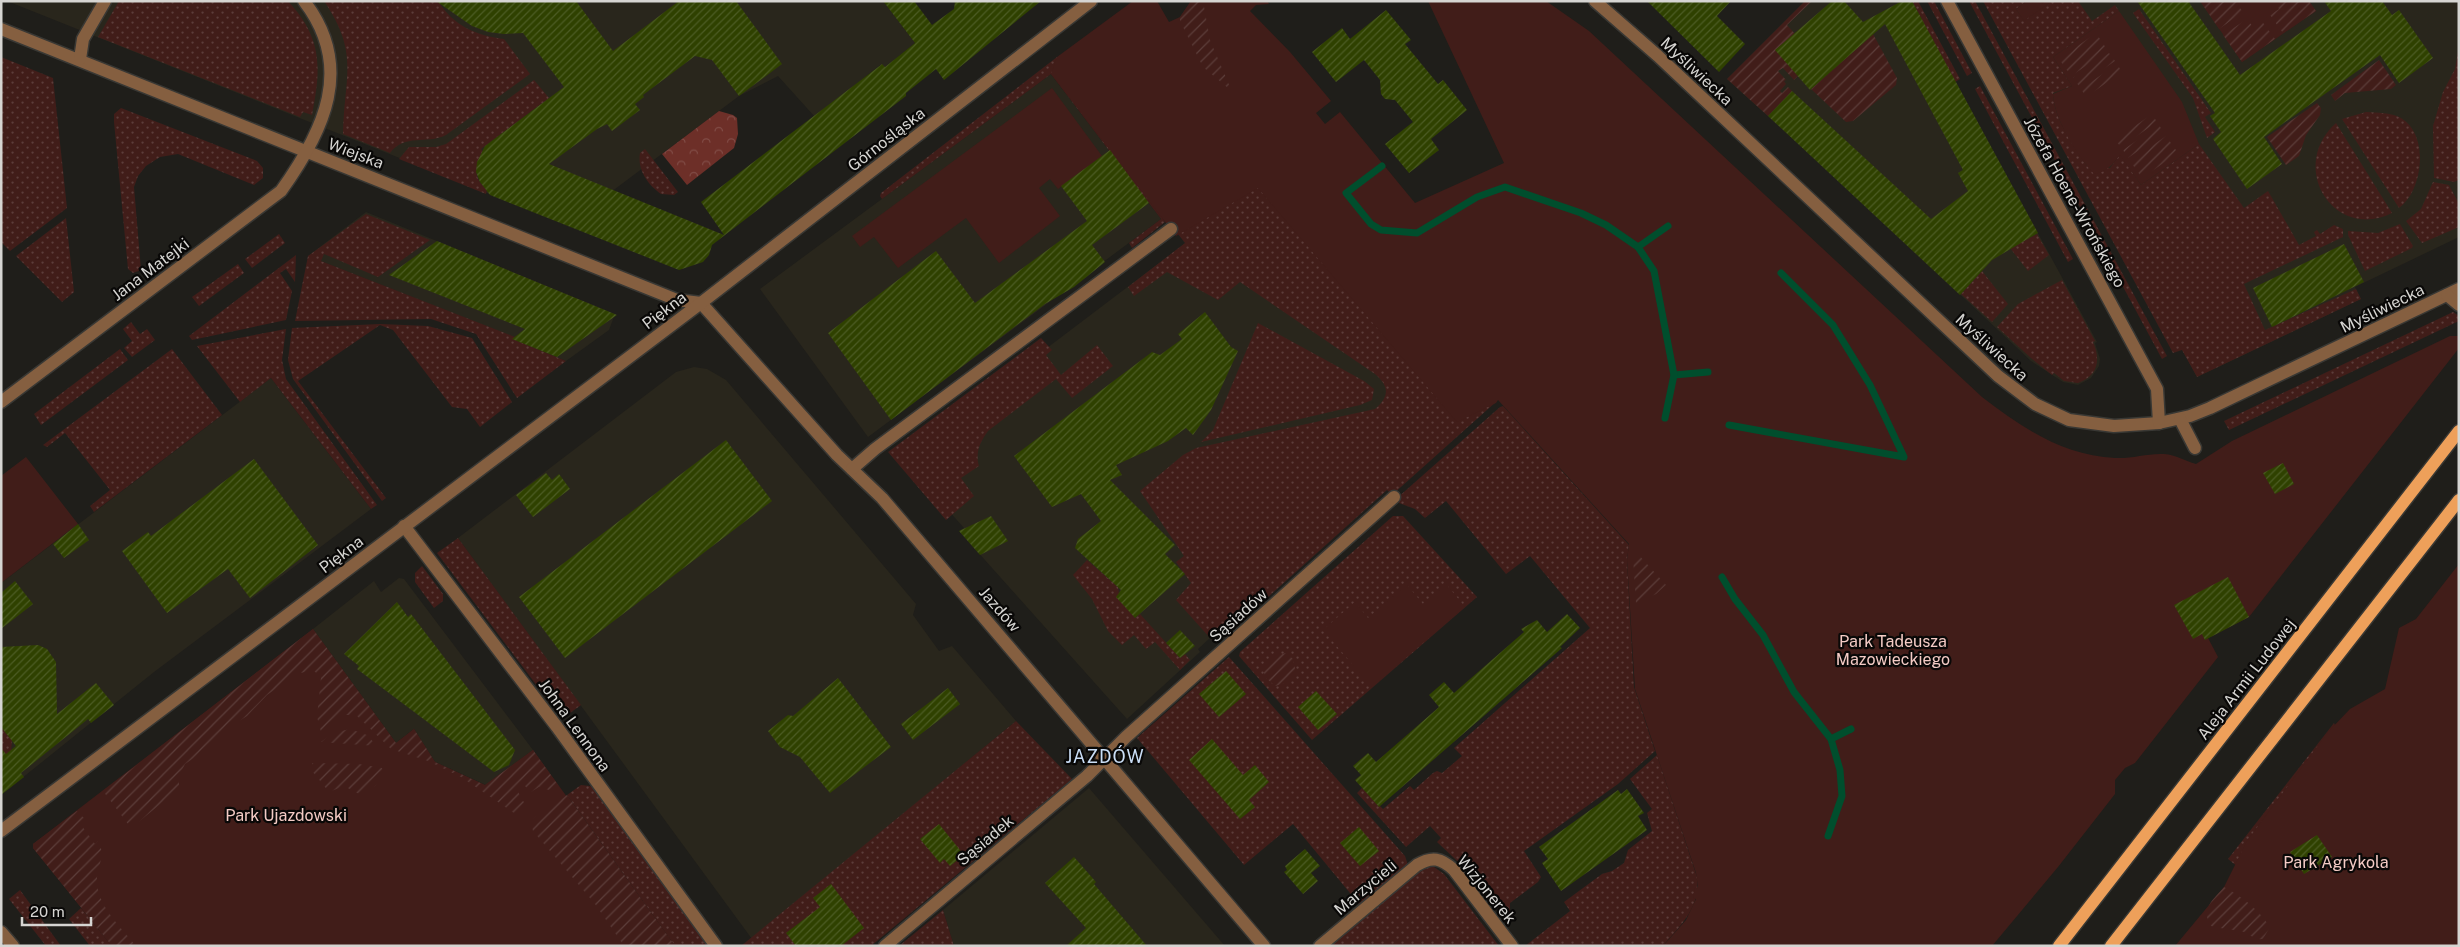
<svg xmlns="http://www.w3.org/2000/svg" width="2460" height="947" font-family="'Public Sans',sans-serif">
<defs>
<pattern id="grass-dots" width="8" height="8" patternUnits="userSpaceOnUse" patternTransform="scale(1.25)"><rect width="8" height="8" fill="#411d19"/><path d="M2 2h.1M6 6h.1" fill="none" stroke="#5c3d3a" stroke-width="1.8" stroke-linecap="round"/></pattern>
<pattern id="forest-crowns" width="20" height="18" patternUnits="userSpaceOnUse" patternTransform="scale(1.25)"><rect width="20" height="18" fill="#6d2f28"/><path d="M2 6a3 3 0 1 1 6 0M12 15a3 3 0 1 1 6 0" fill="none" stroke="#814c46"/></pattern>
<pattern id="garden-furrows" width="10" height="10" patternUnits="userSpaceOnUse" patternTransform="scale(1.25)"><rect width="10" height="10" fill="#411d19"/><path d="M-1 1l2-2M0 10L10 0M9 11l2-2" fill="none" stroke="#5c3d3a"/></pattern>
<pattern id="building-hatch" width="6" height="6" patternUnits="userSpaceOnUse" patternTransform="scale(1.25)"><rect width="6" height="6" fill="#2f4100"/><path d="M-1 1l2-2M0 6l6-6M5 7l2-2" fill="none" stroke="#4c5c24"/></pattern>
</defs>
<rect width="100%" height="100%" fill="#1f1e1a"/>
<g fill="#29261c">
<polygon points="7,1 883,1 915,43 885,67 880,65 815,117 778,76 739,96 567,225"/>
<polygon points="1805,1 1912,1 2097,342 2095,343 2100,359 2099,366 2091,378 2078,385 2063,382 2031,361 1849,190 1727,79"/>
<polygon points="1991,1 2459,1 2459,237 2355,287 2361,299 2197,377"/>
<polygon points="1051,74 1161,219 868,437 760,289"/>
<polygon points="1258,188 1457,422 1213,640 1210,638 1198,649 1200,652 1127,719 959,531 964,528 902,458"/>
<polygon points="366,212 615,314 609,330 566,361 512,339 514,337 308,256"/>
<polygon points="694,367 707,369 726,380 916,604 913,615 939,651 952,646 1016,721 752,939 458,538 676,372"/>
<polygon points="271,378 371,509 154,672 1,795 1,583"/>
<polygon points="399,578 404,579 533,750 486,785 435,762 414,729 396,743 313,629 374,581 381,592"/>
<polygon points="1089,788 1225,946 954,946 943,910"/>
</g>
<g fill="url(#grass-dots)">
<path d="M119 1H288C323 39 321 68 312 115L303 112 300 117 98 37Z"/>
<path d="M324 1H438C454 26 475 35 504 39L530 74 446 135C426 145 405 133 390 153L343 134C344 76 360 54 324 1Z"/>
<polygon points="1912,1 1918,1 1960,79 1955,82"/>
<polygon points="1927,1 1934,1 1972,73 1967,76"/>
<polygon points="1969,1 1975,1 2167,356 2162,359"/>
<path d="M1983 1H2027L2016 9 2024 20 2052 1H2078L2092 21 2115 5 2119 11 2053 57 2072 86 2053 93C2054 120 2073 143 2087 166L2110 168 2120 154 2141 185 2199 144 2244 208 2268 191 2299 245 2316 236 2314 232 2317 230 2320 234 2334 225 2343 229V237L2244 284 2265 330 2356 289 2361 299 2197 377 2182 350 2173 353Z"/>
<polygon points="2139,9 2211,113 2205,117 2215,132 2207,138 2193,98 2133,13"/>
<polygon points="2459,46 2459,180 2454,182 2434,178 2433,126 2443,92 2455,69"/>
<polygon points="1,57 53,78 67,208 10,251 1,242"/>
<polygon points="1057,57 1062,58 1165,222 1132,248 1129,243 1161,219 1051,74 882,199 880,196 881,193"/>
<path d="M534 80 549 98 481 149 484 153C474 167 473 179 487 189L486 194 399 159 409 147H436L446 144Z"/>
<polygon points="1980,86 2073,259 2068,262 1975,89"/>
<polygon points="121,108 257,161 263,168 263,178 254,185 178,154 160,157 146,166 138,176 134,187 141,270 133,273 128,269 114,122 114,114"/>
<path d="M2366 112C2378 113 2390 112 2401 118 2429 134 2424 190 2399 208L2342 119Z"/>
<path d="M2336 123 2392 213C2334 242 2287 167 2336 123Z"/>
<path d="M645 149 678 192 674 195 661 194C648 185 637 170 640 153Z"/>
<path d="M1264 170 1497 401 1392 495 1387 490 1217 643 1210 638 1176 600 1191 583 1176 562 1184 556 1140 491 1183 455 1196 448 1375 409C1390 396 1389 386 1375 374L1240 282 1218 300 1167 272 1134 296 1128 287 1185 243 1178 234Z"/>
<polygon points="2433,182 2449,185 2459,204 2459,227 2422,243 2406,221 2421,209"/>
<polygon points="366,214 430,240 378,277 324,254 321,261 515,337 513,339 566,361 517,398 476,334 431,319 295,321 308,256"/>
<polygon points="66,218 74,292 62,302 16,256"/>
<polygon points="2400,224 2413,246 2412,248 2365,271 2348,235 2348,231 2378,233"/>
<polygon points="279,234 285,243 252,268 245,259"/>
<polygon points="2037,234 2049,255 2028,271 2010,248"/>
<polygon points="296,255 295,282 286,269 280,273 292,291 286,320 192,340 189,336"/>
<polygon points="238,264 244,273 199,306 192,297"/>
<polygon points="1982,271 2008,304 1992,322 1961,294"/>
<path d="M2062 280 2095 341 2093 342C2101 360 2098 376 2078 383L2064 381 2054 373 2052 375 2032 359 1997 327 2018 304Z"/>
<polygon points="2453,312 2459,316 2459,321 2229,430 2224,421"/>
<polygon points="131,322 140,334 147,329 155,340 132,357 124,348 132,341 123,329"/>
<polygon points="1258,323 1364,381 1374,389 1372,400 1360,405 1201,442 1213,430"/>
<polygon points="380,324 428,326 472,338 512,402 480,427 467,409 452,407 393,330 380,325 298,381 386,498 382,501 293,379 288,360 292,328"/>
<polygon points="286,329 282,360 286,379 377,505 371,509 271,378 240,402 197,346"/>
<path d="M1041 338 1052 350 1046 355 1061 375 1097 345 1113 366 1072 398 1056 379 988 431C980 442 975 453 979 466L961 478 974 496 946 520 888 452Z"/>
<polygon points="120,349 128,360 41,425 34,414"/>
<polygon points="172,349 222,415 94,512 90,506 110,490 65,433 47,447 43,445"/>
<polygon points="1503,406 1629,545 1627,560 1634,687 1655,751 1618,784 1524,851 1541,877 1538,882 1510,903 1510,917 1506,920 1471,874 1437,842 1441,838 1430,826 1406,847 1357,793 1362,788 1383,809 1410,786 1414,790 1433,773 1437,771 1442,773 1462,756 1454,748 1590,628 1530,556 1506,574 1446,501 1425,518 1415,509 1399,503 1396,499 1500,407"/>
<polygon points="1393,516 1403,516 1477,597 1312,740 1239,656 1240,652"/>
<polygon points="458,538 581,705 562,719 437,553"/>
<polygon points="1087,560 1118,587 1119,593 1135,618 1140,614 1180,658 1185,654 1190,660 1180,670 1155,642 1146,649 1134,635 1122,645 1108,631 1092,599 1073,575"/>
<polygon points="422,566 443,594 443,601 434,608 415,582 415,573"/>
<polygon points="1229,657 1405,856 1408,865 1359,904 1293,824 1244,865 1137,738"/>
<polygon points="1016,721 1072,779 871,946 741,946"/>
<polygon points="2334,723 2338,731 2243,871 2228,859"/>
<polygon points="1,727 12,740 11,753 1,758"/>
<path d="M1657 755 1697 877C1701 907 1681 925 1663 946H1525L1570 911 1564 902 1602 874 1612 871 1624 863 1628 850 1652 831 1647 813 1652 809 1630 779Z"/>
<polygon points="581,785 590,786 595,789 709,946 675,946 567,795"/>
<polygon points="1425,866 1434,867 1444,874 1499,946 1326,946"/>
<polygon points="20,890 61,946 46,946 9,899"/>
<polygon points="81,908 112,946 90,946 69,919"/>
<polygon points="943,910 954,946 899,946"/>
</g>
<polygon fill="url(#forest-crowns)" points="719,111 733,115 737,118 738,134 734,148 687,185 662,154"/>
<g fill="#411d19">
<path d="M1133 1H1157L1169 22 1180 17 1191 1H1267L1269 4 1256 5 1250 11 1290 52 1331 101 1316 113 1325 124 1340 112 1415 203 1504 163 1428 1H1546L1589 31 1982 397C2021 427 2063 456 2115 458 2131 459 2148 453 2164 454 2176 455 2185 461 2196 464L2232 441 2450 336H2459V348L2249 617 2208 638 2218 657 2135 763 2125 768 2115 780V794L2058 867 1992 946H1663L1686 920 1696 899 1693 898 1695 888 1698 887 1696 873 1635 689 1627 560 1629 544 1498 400 1496 403 1457 422 1258 188 1176 236 1051 74 1057 57Z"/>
<polygon points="2027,1 2052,1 2024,21 2016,9"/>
<polygon points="2200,1 2309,1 2316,11 2242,62"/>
<path d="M2119 11 2182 102 2199 144 2141 185 2120 155C2112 165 2107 172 2094 174 2077 155 2054 119 2053 94L2072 86 2053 57Z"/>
<polygon points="1052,88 1102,156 1058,189 1050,179 1039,188 1060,216 999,263 966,218 898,268 874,237 860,247 852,236"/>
<polygon points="26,457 78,524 1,583 1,476"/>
<polygon points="2459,564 2459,946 2175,946 2224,887 2247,841 2328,732 2350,709 2385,689 2399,628 2416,619"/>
<polygon points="1446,584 1465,607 1372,687 1323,630 1355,602 1368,618 1407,585 1423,604"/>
<polygon points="313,629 396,743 414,729 435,762 485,785 533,750 675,946 112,946 33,848 33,844"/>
</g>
<g fill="url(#garden-furrows)">
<polygon points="1191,1 1203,1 1210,40 1230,87 1228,88 1203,67 1180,21 1180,17"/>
<polygon points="1805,1 1812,1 1787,25 1795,34 1798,76 1794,80 1783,68 1778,71 1786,80 1784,81 1786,84 1780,91 1782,93 1788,87 1792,91 1768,116 1727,79"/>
<polygon points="2200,1 2240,1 2237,4 2243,12 2219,29"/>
<polygon points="2274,1 2309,1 2316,11 2283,33 2270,15 2279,9"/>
<polygon points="2247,19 2253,27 2261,20 2275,39 2242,62 2223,35"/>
<polygon points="2096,33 2108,51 2071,76 2059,59"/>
<polygon points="1873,34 1897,78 1896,85 1853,121 1846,122 1811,89"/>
<polygon points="2109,53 2115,61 2079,86 2073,78"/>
<polygon points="2379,60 2396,85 2391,89 2345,93 2335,101 2331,95"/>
<polygon points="2117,64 2122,72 2086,97 2081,89"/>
<polygon points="2317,103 2321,108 2320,115 2306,135 2299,156 2286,165 2267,137"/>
<polygon points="2152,114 2157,122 2121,147 2115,140"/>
<polygon points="2159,125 2164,133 2128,158 2123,150"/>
<polygon points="2166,136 2178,153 2142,178 2130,161"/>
<polygon points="1637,553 1666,585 1656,594 1636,603 1633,558"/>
<polygon points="313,629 396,743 414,729 435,762 485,785 533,750 558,785 549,790 539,787 531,792 522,783 519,784 517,790 526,806 517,815 461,777 428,761 391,749 356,715 343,715 321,732 317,717 321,677 314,671 299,673 267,695 247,716 236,723 209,748 185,764 179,776 179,789 131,828 103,791"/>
<path d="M1286 653 1293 659 1296 673 1286 683 1275 686 1266 678 1263 670C1268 659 1274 656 1286 653Z"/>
<polygon points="350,729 367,735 377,746 321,742 333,733"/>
<polygon points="312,763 359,764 382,768 384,774 375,786 361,795 344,786 329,792 312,771"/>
<polygon points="567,795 675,946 624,946 595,904 533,831 531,822 535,817"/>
<path d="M77 811 88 822 82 826 95 844 98 841C107 856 96 867 97 883 99 908 121 927 136 946H112L33 848V844Z"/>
<path d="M2224 887C2244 898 2257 908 2270 927L2263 939C2254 940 2251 935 2244 932 2240 930 2220 929 2211 926 2200 909 2213 900 2224 887Z"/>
</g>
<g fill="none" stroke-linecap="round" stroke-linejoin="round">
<g stroke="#004e2d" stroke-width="7">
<polyline points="1382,166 1346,193 1371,224 1381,230 1417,233 1477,197 1505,187 1581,213 1606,225 1638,247"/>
<polyline points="1674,375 1708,372"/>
<polyline points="1665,418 1674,375 1654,271 1638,247 1668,226"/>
<polyline points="1729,425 1904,457 1870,385 1833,325 1781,273"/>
<polyline points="1722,577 1735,599 1763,635 1794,692 1831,739 1840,770 1842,796 1828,836"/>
<polyline points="1831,739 1851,729"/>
</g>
</g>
<g fill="url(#building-hatch)">
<polygon points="436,1 576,1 613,51 679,1 736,1 782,64 739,96 712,60 695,56 643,95 644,97 635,104 640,110 612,131 607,124 597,129 549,164 724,235 701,202 882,64 885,67 915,43 883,1 914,1 932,25 954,9 955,1 1041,1 944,80 936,69 906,93 906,96 712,245 709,255 703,262 679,270 490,195 480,182 476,172 477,162 485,146 564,87 523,33 504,34 488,32 472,26"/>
<polygon points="1647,1 1731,1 1717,16 1745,44 1719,72"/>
<polygon points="1832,1 1844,1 1863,22 1902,1 1912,1 2038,233 1992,260 1960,295 1768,116 1792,91 1931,219 1968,191 1958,173 1963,170 1885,24 1810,90 1775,50"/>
<polygon points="2137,1 2188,1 2240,75 2331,11 2324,1 2382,1 2392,15 2399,10 2433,58 2399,83 2380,55 2264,137 2282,164 2247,189 2213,139 2221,132 2210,116 2215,113"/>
<polygon points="1386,10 1411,40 1405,44 1438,84 1443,80 1467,110 1431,139 1439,150 1409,173 1385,144 1413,122 1395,100 1385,99 1381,94 1380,80 1364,60 1336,82 1312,52 1342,28 1350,39"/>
<polygon points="1110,150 1149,203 1092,245 1105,262 1074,287 1045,304 891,420 828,333 936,251 975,303 1087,221 1061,186"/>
<polygon points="437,241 617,315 557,357 512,339 525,329 389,275"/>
<polygon points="2344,244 2364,282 2272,327 2253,288"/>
<polygon points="1205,312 1231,347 1238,351 1211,410 1193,435 1186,428 1168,441 1116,465 1122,475 1110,480 1175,545 1165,554 1185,574 1135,618 1116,597 1121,590 1075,548 1078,539 1101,521 1081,494 1052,507 1014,456 1152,352 1160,355 1182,339 1178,334"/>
<polygon points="726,440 772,501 565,658 519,597"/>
<polygon points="254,459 318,545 250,598 228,569 167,613 122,551 148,532 151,536"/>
<polygon points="2283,463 2294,484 2275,494 2263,473"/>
<polygon points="546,473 552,480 559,474 570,489 533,517 516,495"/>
<polygon points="991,516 1008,541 980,555 959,531"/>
<polygon points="78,524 89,540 64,558 53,544"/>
<polygon points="2228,577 2249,617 2205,640 2202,634 2193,639 2174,605"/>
<polygon points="15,581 33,604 1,629 1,593"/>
<polygon points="397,602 408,617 411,614 515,750 509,765 494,772 357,669 359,666 344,654"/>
<polygon points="1567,614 1580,628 1560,647 1562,648 1379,807 1355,780 1361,775 1353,766 1368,753 1376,762 1439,707 1429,695 1444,682 1454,693 1524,632 1521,629 1537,620 1547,632"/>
<polygon points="1180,630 1195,646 1180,658 1166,643"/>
<polygon points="38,645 47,649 56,662 57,714 96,683 114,705 91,723 88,719 21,773 24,777 1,795 1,748 6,754 16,746 1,727 1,647"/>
<polygon points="1226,671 1246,694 1219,717 1199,694"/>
<polygon points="838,678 891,747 830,793 800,757 780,747 768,731 788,715 793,716"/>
<polygon points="948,688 960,704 913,740 901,724"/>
<polygon points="1316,691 1337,714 1318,730 1298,707"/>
<polygon points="1212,739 1243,775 1255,765 1269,782 1249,800 1255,807 1240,819 1189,760"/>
<polygon points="1627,789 1644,813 1638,816 1647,830 1561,891 1542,863 1548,859 1539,847 1618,790 1621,794"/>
<polygon points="939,824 964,855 950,866 944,859 940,863 920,839"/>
<polygon points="1359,827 1379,851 1360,866 1340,843"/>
<polygon points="2317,835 2332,857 2304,874 2290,852"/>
<polygon points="1305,849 1320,866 1311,873 1318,881 1303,894 1284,872 1287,870 1285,866"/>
<polygon points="1074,857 1096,882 1094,884 1147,946 1066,946 1086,928 1045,883"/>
<polygon points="831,884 864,928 841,946 796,946 786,933 820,907 813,898"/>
</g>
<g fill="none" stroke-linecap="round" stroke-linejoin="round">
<defs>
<g id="minor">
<polyline points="1595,1 1658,56 1998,376 2035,404 2069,420 2114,426 2159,423 2190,416 2210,408 2459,289"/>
<polyline points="1947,1 2157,389 2159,423"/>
<polyline points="1,29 677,300 701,303"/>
<polyline points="80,59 83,39 105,1"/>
<polyline points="2447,295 2459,305"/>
<polyline points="701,303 837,455 882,498 1264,946"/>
<path d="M1 402 281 191C324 131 355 67 304 1"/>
<polyline points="2180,419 2195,448"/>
<polyline points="852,469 875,449 1171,229"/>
<polyline points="404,526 557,727 716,946"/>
<polyline points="1,831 701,303 1091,1"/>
<polyline points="1,932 13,946"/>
<polyline points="885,946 1087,776 1126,737 1394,497"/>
<path d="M1320 946 1417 865C1432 856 1441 858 1454 870L1512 946"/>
</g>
<g id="major">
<polyline points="2059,946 2459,431"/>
<polyline points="2111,946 2459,500"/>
</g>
</defs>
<use href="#minor" stroke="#393834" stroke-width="15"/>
<use href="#major" stroke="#393834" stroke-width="15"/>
<use href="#minor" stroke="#855f40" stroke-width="12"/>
<use href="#major" stroke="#eea05a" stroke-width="12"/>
</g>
<g text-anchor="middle" stroke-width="4.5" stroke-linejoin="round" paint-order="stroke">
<g font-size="16" fill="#d6d5d2" stroke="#090807">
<text transform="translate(1697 71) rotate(43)" y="6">Myśliwiecka</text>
<text transform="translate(886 139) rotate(-38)" y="6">Górnośląska</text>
<text transform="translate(356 153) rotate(21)" y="6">Wiejska</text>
<text transform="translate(2075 202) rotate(61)" y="6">Józefa Hoene-Wrońskiego</text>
<text transform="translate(150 269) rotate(-37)" y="6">Jana Matejki</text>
<text transform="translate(2382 308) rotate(-26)" y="6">Myśliwiecka</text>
<text transform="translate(664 310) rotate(-37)" y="6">Piękna</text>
<text transform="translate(1992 347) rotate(42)" y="6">Myśliwiecka</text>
<text transform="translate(341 554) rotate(-37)" y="6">Piękna</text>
<text transform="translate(1000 609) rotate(49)" y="6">Jazdów</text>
<text transform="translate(1238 615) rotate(-42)" y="6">Sąsiadów</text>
<text transform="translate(2246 679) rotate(-52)" y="6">Aleja Armii Ludowej</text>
<text transform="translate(575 725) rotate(54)" y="6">Johna Lennona</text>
<text transform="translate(985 840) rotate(-40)" y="6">Sąsiadek</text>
<text transform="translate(1365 887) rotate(-40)" y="6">Marzycieli</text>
<text transform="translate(1487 889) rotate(51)" y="6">Wizjonerek</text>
</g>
<g font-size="16" fill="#f4cbc5" stroke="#090807">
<text x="1893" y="647">Park Tadeusza<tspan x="1893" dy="18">Mazowieckiego</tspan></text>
<text x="286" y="821">Park Ujazdowski</text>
<text x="2336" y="868">Park Agrykola</text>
</g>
<g font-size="18" letter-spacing="1" fill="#cadef6" stroke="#090807">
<text x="1105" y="763">JAZDÓW</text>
</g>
</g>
<rect width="2460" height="947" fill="none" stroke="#d6d5d2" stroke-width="5"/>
<path d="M22 917v8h69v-8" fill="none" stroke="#d6d5d2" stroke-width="2.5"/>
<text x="30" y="917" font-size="15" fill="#d6d5d2" stroke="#090807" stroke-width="4" paint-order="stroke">20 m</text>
</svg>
